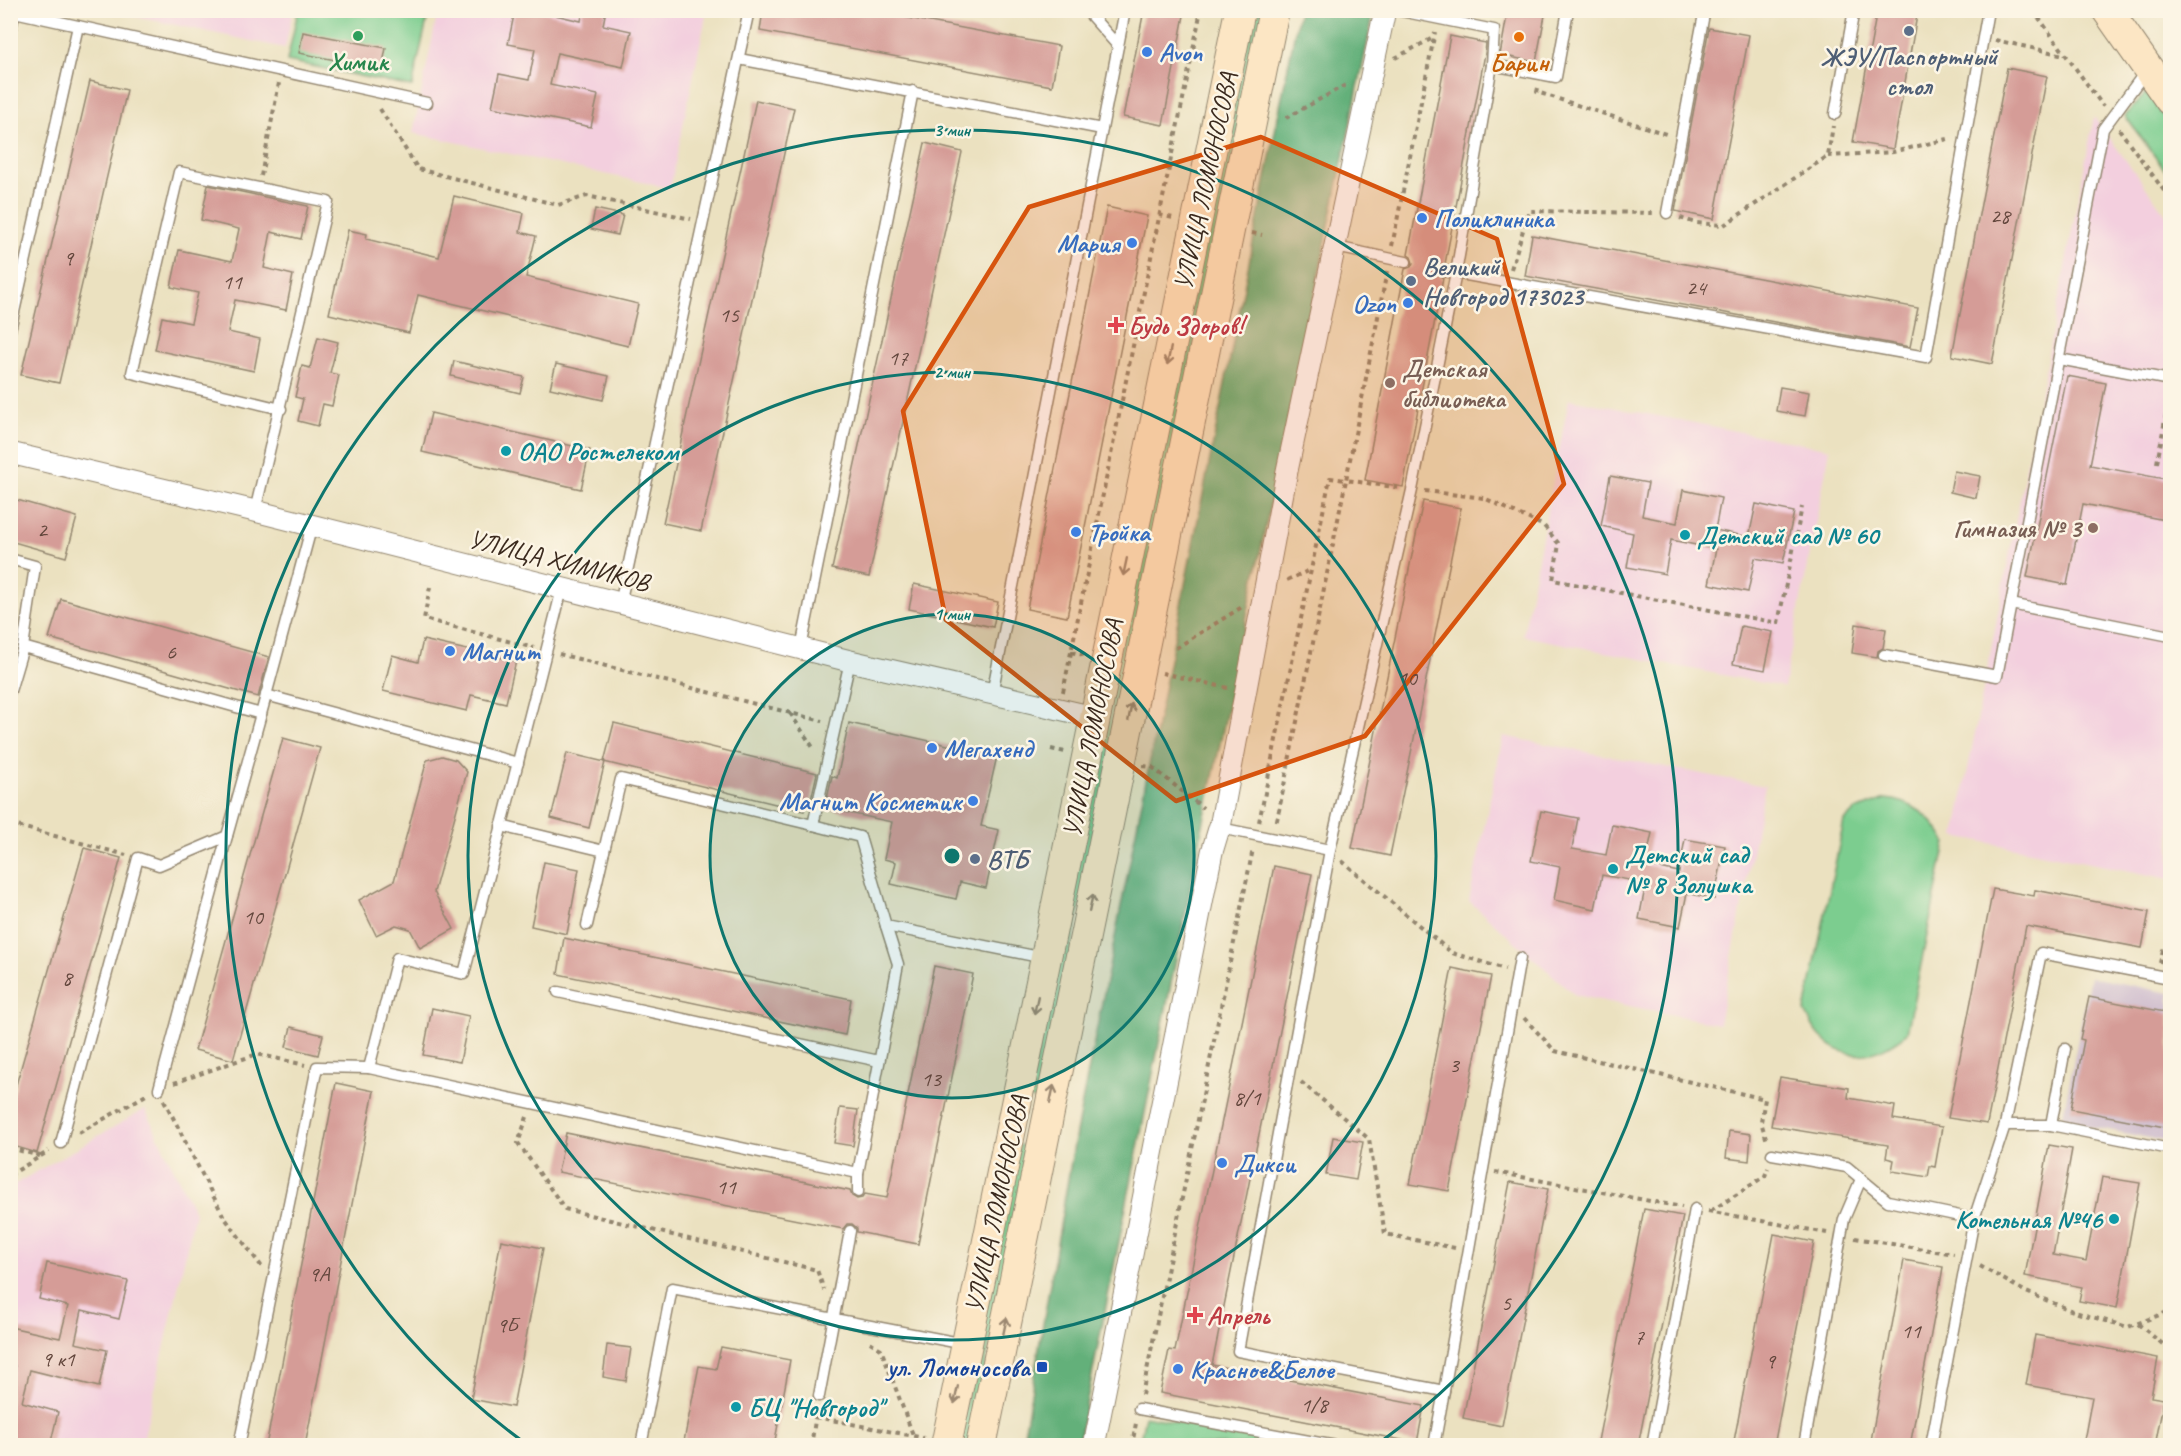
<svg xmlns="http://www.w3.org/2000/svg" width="2181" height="1456" font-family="Caveat,sans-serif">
<rect width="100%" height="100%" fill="#fcf5e5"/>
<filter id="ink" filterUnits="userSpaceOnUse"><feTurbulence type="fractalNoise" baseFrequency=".0167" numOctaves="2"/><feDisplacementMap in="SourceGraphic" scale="12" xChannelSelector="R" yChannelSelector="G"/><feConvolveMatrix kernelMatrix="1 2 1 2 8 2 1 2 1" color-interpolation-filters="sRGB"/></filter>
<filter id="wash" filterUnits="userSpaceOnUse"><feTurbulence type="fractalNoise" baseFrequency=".008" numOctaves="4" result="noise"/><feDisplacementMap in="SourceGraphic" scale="24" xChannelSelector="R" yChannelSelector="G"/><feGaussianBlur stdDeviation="1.35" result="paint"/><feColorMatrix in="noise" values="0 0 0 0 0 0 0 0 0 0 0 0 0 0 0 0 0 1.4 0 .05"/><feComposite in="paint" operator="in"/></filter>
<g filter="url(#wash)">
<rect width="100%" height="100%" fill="#ebe1c0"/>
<g fill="#f3cfde">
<polygon points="109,11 293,11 285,48"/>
<polygon points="438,11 707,11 670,188 413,133"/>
<polygon points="2094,117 2170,220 2170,879 1955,836"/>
<polygon points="1569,399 1830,449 1784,687 1523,636"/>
<polygon points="1503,736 1765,786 1719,1024 1575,995 1469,901"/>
<polygon points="145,1109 195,1213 142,1445 11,1445 10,1187"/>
</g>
<polygon fill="#cfbdce" points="2090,977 2170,993 2170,1142 2062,1121"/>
<g fill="#7bcd8f" stroke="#5b7c56" stroke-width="1.5">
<polygon points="298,11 429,11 412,87 287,61"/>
<polygon points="1251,11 1263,11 1040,1101 1028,1098"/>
<polygon points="2147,92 2170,125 2170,177 2125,116"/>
<path d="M1885 799C1914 801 1932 817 1946 842L1907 1033C1867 1067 1827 1061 1805 1011L1844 821 1856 810Z"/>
<polygon points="1019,1145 1030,1147 969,1445 957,1446"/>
<polygon points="1145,1416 1296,1445 1139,1445"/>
</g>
<polygon fill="#64b07a" stroke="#506d4c" stroke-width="1.5" points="1299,11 1374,11 1204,820 1078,1445 1022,1446 1076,1133"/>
<g id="blocks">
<g fill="#d59c97">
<polygon points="515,10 534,10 581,21 583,10 606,10 603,25 631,31 623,67 557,53 550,85 598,95 591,127 492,107 499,74 529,80 535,49 508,44"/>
<polygon points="763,10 866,10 1059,46 1052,86 760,31"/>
<polygon points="1144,10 1185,10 1163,125 1123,117"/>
<polygon points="1508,10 1546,10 1536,62 1500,55"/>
<polygon points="1877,10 1918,10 1893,149 1853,142"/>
<polygon points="1709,28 1749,35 1714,219 1675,211"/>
<polygon points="303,32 386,48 382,69 299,53"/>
<polygon points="1450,36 1486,43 1485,54 1445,264 1441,264 1437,269 1437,274 1443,278 1403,487 1365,480 1405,269 1411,267 1413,263 1411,257 1408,255"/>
<polygon points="2007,68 2047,76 1992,364 1952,356"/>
<polygon points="90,81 127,90 59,383 21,375"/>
<polygon points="756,100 794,108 701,531 663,523"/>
<polygon points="925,143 962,152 869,577 832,569"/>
<polygon points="208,185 308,206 301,239 271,232 264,268 293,275 286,310 235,300 228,332 260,339 254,371 155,350 162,317 191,323 198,293 171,287 179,250 232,261 239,229 201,220"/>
<polygon points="454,196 524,213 520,232 536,236 526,277 638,304 628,346 418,295 409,333 329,314 348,230 367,234 366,239 439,257"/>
<polygon points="1107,207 1147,216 1067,617 1027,609"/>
<polygon points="595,209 623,215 618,235 591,229"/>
<polygon points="1532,235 1918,308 1910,347 1525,276"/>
<polygon points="318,337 338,342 330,373 339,375 332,406 323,404 318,426 298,421 303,399 295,397 302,366 310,368"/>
<polygon points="454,361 524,377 520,393 451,376"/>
<polygon points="556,364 609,376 603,400 550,388"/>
<polygon points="2067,376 2106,383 2090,465 2170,480 2170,521 2083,504 2067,585 2027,577"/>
<polygon points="1780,387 1809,392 1805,416 1776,411"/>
<polygon points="431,413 590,450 581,489 422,452"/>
<polygon points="1954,471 1980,476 1976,498 1950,492"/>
<polygon points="1610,476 1648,483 1642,516 1677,523 1683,490 1721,498 1715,530 1749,537 1756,504 1794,512 1783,563 1755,558 1748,592 1709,584 1716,549 1671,540 1665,574 1627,567 1633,533 1601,526"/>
<polygon points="10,498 77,517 66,557 10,541"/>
<polygon points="1423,501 1461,508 1390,856 1352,848"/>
<polygon points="914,584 998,602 993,627 909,609"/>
<polygon points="61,599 269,657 258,697 49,638"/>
<polygon points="1856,624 1886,629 1883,648 1878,651 1877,657 1852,653"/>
<polygon points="1741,626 1773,632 1765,670 1733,664"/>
<polygon points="423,640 516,661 506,703 471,695 467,711 383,691 392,655 418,662"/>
<polygon points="614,723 817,773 810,804 806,803 804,811 604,762"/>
<polygon points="849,723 997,756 981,826 999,830 986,888 960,882 956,899 891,884 896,862 884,859 892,822 825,808 832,776 837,778"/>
<polygon points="283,738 320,748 233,1060 195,1050"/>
<polygon points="567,753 605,762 589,828 551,818"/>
<polygon points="442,756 456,760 467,772 434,892 454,929 420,948 410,929 396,925 376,935 359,900 394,881 427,760"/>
<polygon points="1541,811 1578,818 1572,849 1606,855 1612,825 1652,833 1645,865 1679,872 1685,839 1725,846 1714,899 1687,893 1680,927 1639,919 1646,883 1602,875 1595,909 1554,900 1560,867 1531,861"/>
<polygon points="84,848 121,858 37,1153 10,1145 10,1106"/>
<polygon points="544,862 579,869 567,934 531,926"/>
<polygon points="1274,866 1312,874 1212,1365 1424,1406 1417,1443 1160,1393 1169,1350 1175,1351"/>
<polygon points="1993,889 2034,896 2035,890 2149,912 2142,948 2026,926 1987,1124 1948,1118"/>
<polygon points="564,938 851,999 845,1035 558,974"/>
<polygon points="934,966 973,974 918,1244 857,1232 857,1228 852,1224 847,1224 843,1229 558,1172 566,1133 850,1191 852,1196 857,1199 862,1198 865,1194 887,1198"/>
<polygon points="1452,968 1491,976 1449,1191 1410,1184"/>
<polygon points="2089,997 2170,1013 2170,1128 2071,1109 2084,1040 2080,1039"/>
<polygon points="432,1008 469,1016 460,1062 423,1055"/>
<polygon points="291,1027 323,1035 318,1055 286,1047"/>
<polygon points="1780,1077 1849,1088 1848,1098 1895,1106 1893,1119 1942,1127 1935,1167 1930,1166 1928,1177 1892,1171 1894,1160 1886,1158 1888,1145 1771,1126"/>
<polygon points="336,1083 374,1091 305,1446 266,1446"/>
<polygon points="840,1108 858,1110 853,1146 834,1143"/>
<polygon points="1729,1131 1751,1134 1749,1161 1726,1158"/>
<polygon points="1333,1137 1363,1142 1356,1180 1326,1175"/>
<polygon points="2049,1145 2072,1149 2053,1255 2086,1261 2102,1177 2140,1183 2117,1308 2079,1301 2082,1287 2025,1276"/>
<polygon points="1510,1182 1548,1189 1502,1426 1463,1418"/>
<polygon points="1644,1209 1683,1216 1638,1446 1597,1446"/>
<polygon points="1774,1234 1814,1242 1785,1389 1774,1446 1733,1446"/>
<polygon points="501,1240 543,1248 513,1407 471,1399"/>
<polygon points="1904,1260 1943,1267 1937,1302 1910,1446 1870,1446"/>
<polygon points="47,1263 128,1281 119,1319 82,1310 75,1343 107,1350 99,1387 30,1370 22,1402 58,1412 50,1446 33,1446 10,1440 10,1382 15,1366 10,1365 10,1327 60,1338 68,1306 39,1299"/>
<polygon points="2035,1335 2158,1358 2151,1397 2164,1399 2155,1446 2083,1446 2092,1397 2026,1385"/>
<polygon points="607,1345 631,1348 626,1381 603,1377"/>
<polygon points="721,1347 790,1360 774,1446 683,1446 699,1366 716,1369"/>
</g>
</g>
</g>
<g filter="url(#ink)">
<use href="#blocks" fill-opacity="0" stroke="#93866f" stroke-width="1.5"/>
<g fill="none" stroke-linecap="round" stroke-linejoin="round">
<defs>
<g id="lane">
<polyline points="1086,10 1118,46 1102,129"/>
<polyline points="1396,10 1494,30 1492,65 1456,273 1412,490 1330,850 1238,1351 1444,1391 1434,1446"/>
<polyline points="10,11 427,103"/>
<polyline points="10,31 15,12"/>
<polyline points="1118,46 1125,10"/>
<polyline points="739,59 1102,129 992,694"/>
<polyline points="1492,65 1556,77 1568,10"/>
<polyline points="1835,114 1854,10"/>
<polyline points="1667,213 1704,14 1709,10"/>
<polyline points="1336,247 1406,262"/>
<polyline points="1444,271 1926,357 1988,10"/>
<polyline points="10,330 78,26"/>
<polyline points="2059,359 2170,380"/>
<polyline points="255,511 328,202 179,172 132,373 281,409"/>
<polyline points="10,559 35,566 23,647 10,691"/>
<polyline points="620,604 749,10"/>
<polyline points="2011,604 2170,636"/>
<polyline points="23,647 261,714 227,836 159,865 138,858 61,1143"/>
<polyline points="801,648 913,91"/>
<polyline points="1884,655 1997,676 2103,129 2146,71"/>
<polyline points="266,695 518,763"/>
<polyline points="261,714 312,525"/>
<polyline points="813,825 860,837 886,926 1044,958"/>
<polyline points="501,826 604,851 621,779 813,825 850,661"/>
<polyline points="1220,828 1330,850"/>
<polyline points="587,925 604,851"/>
<polyline points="558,992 879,1061"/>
<polyline points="369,1068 397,958 464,974 562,589"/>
<polyline points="159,1089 227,836"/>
<polyline points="2005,1125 2041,953 2170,978"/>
<polyline points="2051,1125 2170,1149"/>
<polyline points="1772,1154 1847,1167 1888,1201 1974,1219"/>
<polyline points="858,1192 858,1173 898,964 886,926"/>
<polyline points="1444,1391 1520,958"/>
<polyline points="819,1396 850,1231"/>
<polyline points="1139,1409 1336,1446"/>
<polyline points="239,1446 317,1067 369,1068 858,1173"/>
<polyline points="641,1446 672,1288 965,1344"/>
<polyline points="1652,1446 1695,1209"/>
<polyline points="1804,1446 1844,1219 1861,1179"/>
<polyline points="1931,1446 1974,1219 2005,1125 2051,1125 2065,1049"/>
</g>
<g id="street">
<polyline points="10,453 255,511 850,661 1094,717"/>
<polyline points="1094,1446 1212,852 1221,822 1287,471 1385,10"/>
</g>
<g id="secondary">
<polyline points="2107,10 2170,100"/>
<polyline points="946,1446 1240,10"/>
<polyline points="981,1446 1274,10"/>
</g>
</defs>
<use href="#lane" stroke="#93866f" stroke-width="13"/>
<use href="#street" stroke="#93866f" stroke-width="23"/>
<use href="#secondary" stroke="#93866f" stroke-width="32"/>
<g stroke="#93866f" stroke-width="4" stroke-dasharray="4.5 4.5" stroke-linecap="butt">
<polyline points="2033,10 2103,106"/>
<polyline points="1995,40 2064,55"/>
<polyline points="1395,58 1433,38"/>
<polyline points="1538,88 1537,92 1669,135"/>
<polyline points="380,109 418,169 558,205 587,196 691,219"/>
<polyline points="1286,118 1349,83"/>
<polyline points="2119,129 2170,199"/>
<polyline points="1828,156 1893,152 1952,138"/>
<polyline points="261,176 279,83"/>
<polyline points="1159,215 1173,218"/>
<polyline points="1680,218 1696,223 1724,225 1828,156 1833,126"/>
<polyline points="1252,233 1262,235"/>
<polyline points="1392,246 1435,32"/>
<polyline points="1511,269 1529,211 1653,213"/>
<polyline points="1387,271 1346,480 1400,488"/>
<polyline points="2157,463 2170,393"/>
<polyline points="1425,491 1484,498 1544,526 1559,544 1553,580 1778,623 1802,507"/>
<polyline points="1287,580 1310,570"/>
<polyline points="430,587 424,619 534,648"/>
<polyline points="1176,648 1242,607"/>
<polyline points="1071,652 1084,655"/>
<polyline points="559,654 822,721"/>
<polyline points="1162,673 1228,688"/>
<polyline points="1063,692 1201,10"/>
<polyline points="790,713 814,749"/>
<polyline points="1051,749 1065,752"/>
<polyline points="1143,766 1152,767 1203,808"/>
<polyline points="1259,822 1330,478 1346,480 1276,825"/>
<polyline points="10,824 126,855"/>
<polyline points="1342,861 1452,953 1505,969"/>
<polyline points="2160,963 2163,950 2170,948"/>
<polyline points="1524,1018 1555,1051 1765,1099 1761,1122 1767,1141"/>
<polyline points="1301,1082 1369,1139 1385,1234 1455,1248"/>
<polyline points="174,1083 257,1054 305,1065"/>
<polyline points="164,1100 224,1217 262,1267"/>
<polyline points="527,1117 518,1143 565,1209 817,1270 824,1290"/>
<polyline points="79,1133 148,1094"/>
<polyline points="10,1148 40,1156"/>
<polyline points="1495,1172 1682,1207"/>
<polyline points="10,1175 49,1151"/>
<polyline points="1708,1211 1827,1233"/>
<polyline points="1711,1211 1765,1176 1768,1168"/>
<polyline points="1855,1238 1954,1254"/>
<polyline points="1980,1266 2026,1292 2078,1313 2128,1327 2170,1311"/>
<polyline points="2138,1324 2170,1350"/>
<polyline points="870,1342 881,1349 913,1435"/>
<polyline points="1142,1395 1253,849"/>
<polyline points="816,1417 924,1438"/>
<polyline points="811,1446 817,1408"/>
<polyline points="1132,1446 1136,1423"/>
</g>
<use href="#lane" stroke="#fff" stroke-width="10"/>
<use href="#street" stroke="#fff" stroke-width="21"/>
<use href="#secondary" stroke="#fce6c4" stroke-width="30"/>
</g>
<defs><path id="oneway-shaft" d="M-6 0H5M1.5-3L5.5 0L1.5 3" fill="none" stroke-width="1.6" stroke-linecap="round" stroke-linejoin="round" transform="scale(1.5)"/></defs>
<g stroke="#9c8871">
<use href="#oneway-shaft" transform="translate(1169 356) rotate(102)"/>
<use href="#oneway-shaft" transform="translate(1125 567) rotate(102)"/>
<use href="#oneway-shaft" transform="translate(1130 712) rotate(-79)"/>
<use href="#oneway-shaft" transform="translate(1091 903) rotate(-78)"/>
<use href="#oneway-shaft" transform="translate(1036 1005) rotate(102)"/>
<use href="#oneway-shaft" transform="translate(1052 1094) rotate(-78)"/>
<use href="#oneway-shaft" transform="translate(1005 1326) rotate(-78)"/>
<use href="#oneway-shaft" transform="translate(956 1395) rotate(102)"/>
</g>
</g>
<path fill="#d7540e" fill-opacity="0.2" stroke="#d7540e" stroke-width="4.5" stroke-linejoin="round" d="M1261 137 1497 239 1564 484 1365 736 1176 801 946 620 903 411 1029 207Z"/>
<circle cx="952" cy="856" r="242" fill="#0f766e" fill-opacity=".12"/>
<g fill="none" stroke="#0f766e" stroke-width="3">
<circle cx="952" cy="856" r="242"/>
<circle cx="952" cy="856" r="484"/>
<path d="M525 1443A726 726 0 1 1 1379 1443"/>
</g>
<g fill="#5c6f8a" stroke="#fcf5e5" stroke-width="2">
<circle cx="1909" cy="31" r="6"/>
<circle cx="1411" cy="281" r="6"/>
<circle cx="975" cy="859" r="6"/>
</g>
<circle fill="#2e9e5b" stroke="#fcf5e5" stroke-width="2" cx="358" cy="36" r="6"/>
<circle fill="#e8710a" stroke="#fcf5e5" stroke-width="2" cx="1519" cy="37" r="6"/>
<g fill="#3f7fe0" stroke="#fcf5e5" stroke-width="2">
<circle cx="1147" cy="52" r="6"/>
<circle cx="1422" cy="218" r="6"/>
<circle cx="1132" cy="243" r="6"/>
<circle cx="1408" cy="303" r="6"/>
<circle cx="1076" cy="532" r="6"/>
<circle cx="450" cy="651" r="6"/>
<circle cx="932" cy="748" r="6"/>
<circle cx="973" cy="801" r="6"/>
<circle cx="1222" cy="1163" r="6"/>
<circle cx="1178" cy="1369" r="6"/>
</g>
<g fill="#e0444e" stroke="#fcf5e5" stroke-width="2">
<path d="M1113 316h6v6h6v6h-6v6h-6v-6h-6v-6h6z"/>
<path d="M1192 1306h6v6h6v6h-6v6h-6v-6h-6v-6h6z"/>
</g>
<g fill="#8d6e63" stroke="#fcf5e5" stroke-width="2">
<circle cx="1390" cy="383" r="6"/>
<circle cx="2093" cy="528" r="6"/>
</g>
<g fill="#0f9aa8" stroke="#fcf5e5" stroke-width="2">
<circle cx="506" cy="451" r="6"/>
<circle cx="1685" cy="535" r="6"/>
<circle cx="1613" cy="869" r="6"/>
<circle cx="2114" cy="1219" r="6"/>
<circle cx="736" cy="1407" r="6"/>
</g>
<rect fill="#1a4fb4" stroke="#fcf5e5" stroke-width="2" x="1036" y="1361" width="12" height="12" rx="3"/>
<g text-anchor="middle" stroke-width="5" stroke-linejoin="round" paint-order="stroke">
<g font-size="22" fill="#62463c">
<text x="2000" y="223">28</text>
<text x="68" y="265">9</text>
<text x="232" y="289">11</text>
<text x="1696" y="295">24</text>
<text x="729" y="322">15</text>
<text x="898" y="365">17</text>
<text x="42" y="537">2</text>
<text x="171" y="659">6</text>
<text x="1407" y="685">10</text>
<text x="253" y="924">10</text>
<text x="67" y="985">8</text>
<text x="1454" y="1072">3</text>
<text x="931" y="1086">13</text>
<text x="1247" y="1105">8/1</text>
<text x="726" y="1194">11</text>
<text x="319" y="1281">9А</text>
<text x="1506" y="1310">5</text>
<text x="507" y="1332">9Б</text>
<text x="1911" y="1338">11</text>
<text x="1639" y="1344">7</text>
<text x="58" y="1366">9 к1</text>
<text x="1770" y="1368">9</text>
<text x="1314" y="1412">1/8</text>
</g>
<g font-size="26" font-weight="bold" fill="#366cbe" stroke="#fcf5e5" text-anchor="start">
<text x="1159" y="61">Avon</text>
<text x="1434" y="227">Поликлиника</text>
<text x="1120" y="252" text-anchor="end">Мария</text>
<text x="1396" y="312" text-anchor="end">Ozon</text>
<text x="1088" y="541">Тройка</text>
<text x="462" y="660">Магнит</text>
<text x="944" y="757">Мегахенд</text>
<text x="961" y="810" text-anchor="end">Магнит Косметик</text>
<text x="1234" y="1172">Дикси</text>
<text x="1190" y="1378">Красное&amp;Белое</text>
</g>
<g font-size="26" font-weight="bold" fill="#4e5e75" stroke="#fcf5e5" text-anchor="start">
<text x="1909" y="65" text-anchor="middle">ЖЭУ/Паспортный<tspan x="1909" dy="30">стол</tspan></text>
<text x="1423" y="275">Великий<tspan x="1423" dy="30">Новгород 173023</tspan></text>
<text x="987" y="868">ВТБ</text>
</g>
<g font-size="26" font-weight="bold" fill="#27864d" stroke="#fcf5e5">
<text x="358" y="70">Химик</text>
</g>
<g font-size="26" font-weight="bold" fill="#c56008" stroke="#fcf5e5">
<text x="1519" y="71">Барин</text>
</g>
<g font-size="26" fill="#3b2a1e" stroke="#fcf5e5">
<text transform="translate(1205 181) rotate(-78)" y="9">УЛИЦА ЛОМОНОСОВА</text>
<text transform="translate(559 560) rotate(14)" y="9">УЛИЦА ХИМИКОВ</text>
<text transform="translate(1092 728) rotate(-79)" y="9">УЛИЦА ЛОМОНОСОВА</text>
<text transform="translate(996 1204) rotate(-78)" y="9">УЛИЦА ЛОМОНОСОВА</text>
</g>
<g font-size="26" font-weight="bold" fill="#be3a42" stroke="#fcf5e5" text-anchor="start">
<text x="1128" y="334">Будь Здоров!</text>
<text x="1207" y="1324">Апрель</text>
</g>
<g font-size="26" font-weight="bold" fill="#785e54" stroke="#fcf5e5" text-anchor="start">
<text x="1402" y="377">Детская<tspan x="1402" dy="30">библиотека</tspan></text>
<text x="2081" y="537" text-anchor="end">Гимназия № 3</text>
</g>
<g font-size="26" font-weight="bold" fill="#0d838f" stroke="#fcf5e5" text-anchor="start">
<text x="518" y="460">ОАО Ростелеком</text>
<text x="1697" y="544">Детский сад № 60</text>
<text x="1625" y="863">Детский сад<tspan x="1625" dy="30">№ 8 Золушка</tspan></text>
<text x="2102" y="1228" text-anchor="end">Котельная №46</text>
<text x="748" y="1416">БЦ "Новгород"</text>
</g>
<g font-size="26" font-weight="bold" fill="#164399" stroke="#fcf5e5" text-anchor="end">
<text x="1030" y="1376">ул. Ломоносова</text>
</g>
</g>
<circle cx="952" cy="856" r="9" fill="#0f766e" stroke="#fcf5e5" stroke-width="3"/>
<g font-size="18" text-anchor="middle" font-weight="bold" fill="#0f766e" stroke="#fcf5e5" stroke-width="5" stroke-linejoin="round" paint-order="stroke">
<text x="952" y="136">3 мин</text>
<text x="952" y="378">2 мин</text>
<text x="952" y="620">1 мин</text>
</g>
<rect width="2181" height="1456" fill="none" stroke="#fcf5e5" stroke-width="36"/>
</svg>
